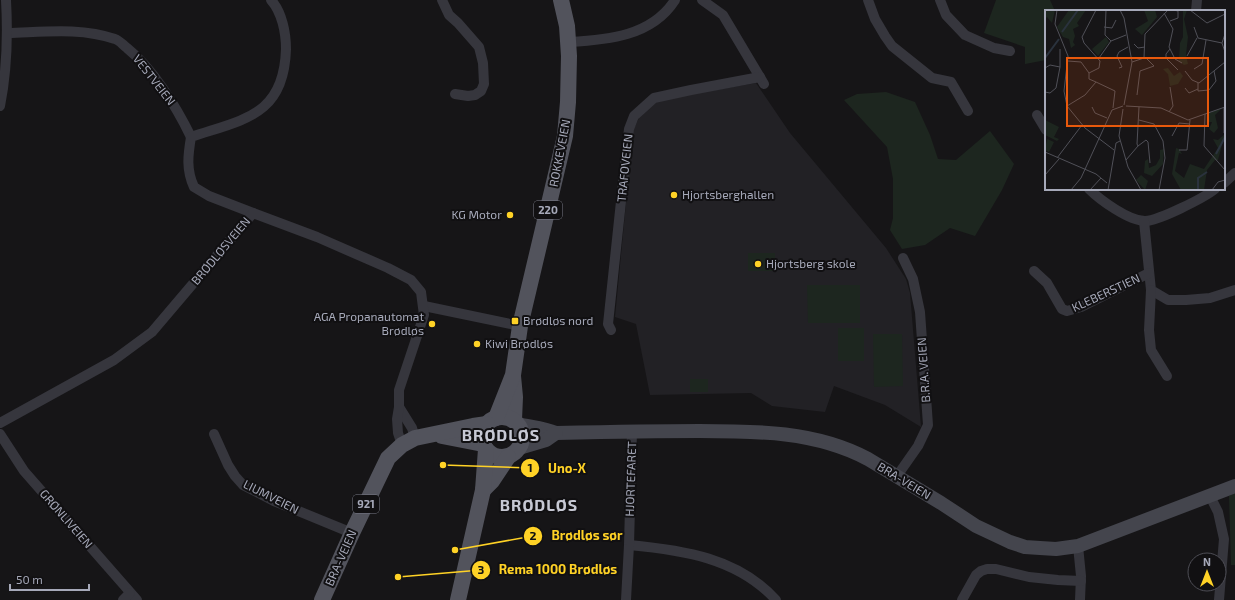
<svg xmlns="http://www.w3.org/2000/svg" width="1235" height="600" font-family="'Exo 2',sans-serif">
<rect width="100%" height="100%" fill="#161517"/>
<polygon fill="#222125" points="756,83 790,133 886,248 906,279 910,293 921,427 885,405 834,386 825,412 772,406 751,393 650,395 636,324 615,317 633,131 641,113 652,104 664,99"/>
<g fill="#1d261f">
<polygon points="996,0 1050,0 1055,11 1046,11 1046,60 1025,64 1025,47 984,33"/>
<polygon points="886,92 915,102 930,135 938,159 956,160 990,131 1014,164 1002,190 975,236 950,228 925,245 902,249 890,230 893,218 893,179 887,147 844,100 857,94"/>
<rect x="748" y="253" width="27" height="18"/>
<polygon points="807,285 860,285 860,323 808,323"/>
<rect x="838" y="328" width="26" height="33"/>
<polygon points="873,334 902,334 903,386 874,387"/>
<rect x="690" y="379" width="18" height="13"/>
<polygon points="1235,493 1235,565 1231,565 1229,496"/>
</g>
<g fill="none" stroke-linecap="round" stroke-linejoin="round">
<g stroke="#36363d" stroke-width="10">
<polyline points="442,0 449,15 458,23 479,47 483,63 484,84 481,91 475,95 468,96 455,94"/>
<polyline points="702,0 723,15 764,84"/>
<polyline points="868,0 875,19 885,36 892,46 932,78 951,82 968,111"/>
<polyline points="940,0 946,15 965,35 994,48 1010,51"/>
<polyline points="1196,11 1197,0"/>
<path d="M8 33C43 32 81 27 115 39 119 40 123 45 127 48 153 69 176 106 191 137"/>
<path d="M569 42C608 40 652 36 675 0"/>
<path d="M0 106C7 71 8 36 6 0"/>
<polyline points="1037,115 1046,130"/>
<polyline points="1224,183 1235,173"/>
<path d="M1089 189C1100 200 1129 221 1145 221 1158 221 1204 198 1215 189"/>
<path d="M253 213 209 196 194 187C186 170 188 155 191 137 244 119 284 116 286 49 286 33 282 12 271 0"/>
<polyline points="1144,221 1151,290 1168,300 1186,300 1210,298 1235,290"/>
<polyline points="1034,271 1047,283 1062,309 1067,311 1081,307 1149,273"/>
<polyline points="1151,290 1149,330 1151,350 1167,376"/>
<polyline points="424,306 520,326"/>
<polyline points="611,330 608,324 627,145 629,129 634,116 654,98 691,90 760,77"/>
<polyline points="399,407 412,428 415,438"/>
<polyline points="0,423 114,360 152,332 253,213 317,237 388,268 411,280 421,292 424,315 399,390 399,407 397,419 398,433 402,445"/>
<polyline points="0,434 24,471 137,600"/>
<polyline points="214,434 228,465 235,476 243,485 274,501 352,533"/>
<polyline points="897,476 918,446 928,425 920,312 913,279 903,258"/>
<polyline points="1210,496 1218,512 1224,539 1219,600"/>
<path d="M629 545C683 550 738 558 776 600"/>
<polyline points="1078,546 1081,576 1080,600"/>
<polyline points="123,600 130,593"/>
<polyline points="626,600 629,545 632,431"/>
<polyline points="962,600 976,575 981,571 987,569 996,569 1029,577 1058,580 1081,581"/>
</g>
<g stroke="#44454d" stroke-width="14">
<path d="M518 424C530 427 543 428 556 433 603 432 651 431 699 431 756 431 816 431 868 459L941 503 976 526 1010 542 1025 547 1040 548 1056 549 1078 546 1235 486"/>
<polyline points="519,448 546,440 556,433"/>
</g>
<g stroke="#52535c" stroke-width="16">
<polyline points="513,376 515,397 514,420"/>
<circle cx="502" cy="437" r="20"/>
<polyline points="496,418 513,375 520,326 565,136 568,102 569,56 567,26 561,0"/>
<polyline points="442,436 483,444"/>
<polyline points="483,490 492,481 508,457"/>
<polyline points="322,600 352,533 388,458 402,445 415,438 473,426 487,424"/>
<polyline points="458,600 483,490 486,449"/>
</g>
</g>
<g fill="#ffd226" stroke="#111012" stroke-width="1.5">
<circle cx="674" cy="195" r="4"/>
<circle cx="510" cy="215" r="4"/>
<circle cx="758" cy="264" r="4"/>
<rect x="511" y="317" width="8" height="8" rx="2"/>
<circle cx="432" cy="324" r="4"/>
<circle cx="477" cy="344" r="4"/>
</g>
<g text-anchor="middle" stroke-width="4" stroke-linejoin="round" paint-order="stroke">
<g fill="#111012" stroke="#797b87" stroke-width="1">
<rect x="534" y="201" width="28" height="18" rx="3"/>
<rect x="353" y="495" width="26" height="18" rx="3"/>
</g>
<g font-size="11" font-weight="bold" fill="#a6a9b9">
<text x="548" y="214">220</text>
<text x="366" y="508">921</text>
</g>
<g font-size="12" fill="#a6a9b9" stroke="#111012">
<text transform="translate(154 80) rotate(52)" y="4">VESTVEIEN</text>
<text transform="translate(560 153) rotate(-79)" y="4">ROKKEVEIEN</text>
<text transform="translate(625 168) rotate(-84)" y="4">TRAFOVEIEN</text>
<text transform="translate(221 251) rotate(-50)" y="4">BRØDLØSVEIEN</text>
<text transform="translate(1106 293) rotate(-25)" y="4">KLEBERSTIEN</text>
<text transform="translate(924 370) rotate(-94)" y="4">B.R.A. VEIEN</text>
<text transform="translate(631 479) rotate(-88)" y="4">HJORTEFARET</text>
<text transform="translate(904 481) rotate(31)" y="4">BRA-VEIEN</text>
<text transform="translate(271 497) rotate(27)" y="4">LIUMVEIEN</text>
<text transform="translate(66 519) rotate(49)" y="4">GRØNLIVEIEN</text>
<text transform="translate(341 558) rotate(-66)" y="4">BRA-VEIEN</text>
</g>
<g font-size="12" fill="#a6a9b9" stroke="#111012" text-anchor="start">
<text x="682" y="199">Hjortsberghallen</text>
<text x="502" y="219" text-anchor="end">KG Motor</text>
<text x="766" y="268">Hjortsberg skole</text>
<text x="424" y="321" text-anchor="end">AGA Propanautomat<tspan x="424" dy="14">Brødløs</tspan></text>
<text x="523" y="325">Brødløs nord</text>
<text x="485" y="348">Kiwi Brødløs</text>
</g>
<g font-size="16" font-weight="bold" letter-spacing="1" fill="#c7c9d4" stroke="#111012">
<text x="501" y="441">BRØDLØS</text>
<text x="539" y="511">BRØDLØS</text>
</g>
</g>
<g transform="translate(1045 10)">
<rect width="180" height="180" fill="#161517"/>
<path d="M0 0H10L7 13 2 7 0 9ZM24 0H41L32 13 34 16 28 19 30 26 28 32 30 35 26 38 24 29 18 27 12 17ZM99 0H110L112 7 97 25 90 19 103 11ZM138 0H142L139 9 143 27 141 45 143 54 139 55 134 51 135 33 138 27ZM61 27 64 32 53 46 47 39ZM123 58 129 66 135 62 138 66 133 74 125 76 123 64 118 59ZM177 98 170 105 173 118 169 123 164 119 167 112H162V104ZM0 110 14 117 9 127 14 129 12 131 0 125ZM180 124 173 150H170L162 160 159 180H136L127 164 131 138 134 139 137 144 134 143 130 161 139 168 145 154 159 159 173 138 168 129 173 130ZM2 129 9 132 4 142 0 140ZM119 139 118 154 107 166 99 163 100 151 103 149 104 158 111 155 115 148V140ZM96 165 103 171 100 180 91 170Z" fill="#1d261f"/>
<path fill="none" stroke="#2a323d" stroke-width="2" d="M17 22 33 0M0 48 14 29M171 144 180 127M153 180V168L162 162"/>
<path fill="none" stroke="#505058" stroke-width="1" d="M12 0 10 14 23 46 19 81 22 96 40 118 69 140M51 0 37 27 39 33 55 51 54 58 44 63V69L51 72M61 0 60 25 66 31 81 25M75 0 79 8 87 52 79 95M145 0 162 13 180 4M119 3 128 19 124 37 130 49 137 53M125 11 133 8V1L128 0M59 17 67 18 71 10M149 17 153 28 177 33M180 24 177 33 180 42M89 34 93 38 100 37M15 39V57M125 39 121 44V48L133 60M142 46 152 28M100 47 109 56M54 48 66 31M23 51 36 52 44 63M87 52 99 48 100 24 123 0M0 58 5 55 15 57 11 78 5 83 0 82M74 58 77 57 72 46 74 42 83 37M149 59 157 54 161 30M140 61 147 70 154 73 180 52M153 73V81L164 80 171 71 169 61M140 78 144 83 153 79M92 85 95 61 109 56M22 96 40 85 51 72 70 81 68 98M81 96 116 98 143 110 180 97M47 97 50 103 62 108M94 97 92 134 93 136 101 130 103 132 105 153M179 98V123M78 99 74 126 83 157 96 180M124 102 128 96 125 77M160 104 159 136 180 160M94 110 109 114 118 131 120 148 114 180M127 126 134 113 145 114M134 140H142L145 110M0 142 51 164 62 173M12 148 37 115M81 150 93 136M0 165 14 149M26 180 36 168 67 100 78 96M45 180 56 168M63 180 71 133 75 131M167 180 173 172 180 170"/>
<path fill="#e8590c" fill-opacity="0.15" stroke="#e8590c" stroke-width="2" d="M22 48H163V116H22Z"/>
<rect width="180" height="180" fill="none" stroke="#a6a9b9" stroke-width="2"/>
</g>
<path fill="none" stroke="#ffd226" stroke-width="1.5" d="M443 465L530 468M455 550L533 536M398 577L481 570"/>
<g fill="#ffd226" stroke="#111012" stroke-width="1.5">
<circle cx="443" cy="465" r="4"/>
<circle cx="455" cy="550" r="4"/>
<circle cx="398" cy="577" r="4"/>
<circle cx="530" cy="468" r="10"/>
<circle cx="533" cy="536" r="10"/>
<circle cx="481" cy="570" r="10"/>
</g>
<g font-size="12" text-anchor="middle" font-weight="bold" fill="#111">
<text x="530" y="472">1</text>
<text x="533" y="540">2</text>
<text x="481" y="574">3</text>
</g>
<g font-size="13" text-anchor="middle" font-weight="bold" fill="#ffd226" stroke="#111012" stroke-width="4" stroke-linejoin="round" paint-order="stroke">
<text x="567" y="473">Uno-X</text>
<text x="587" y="540">Brødløs sør</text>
<text x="558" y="574">Rema 1000 Brødløs</text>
</g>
<g transform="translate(1207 572)"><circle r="19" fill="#111012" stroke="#4d4d55"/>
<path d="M0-3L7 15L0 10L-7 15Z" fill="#ffd226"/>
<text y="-6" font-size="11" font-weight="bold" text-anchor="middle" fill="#a6a9b9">N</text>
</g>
<path d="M10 584v6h79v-6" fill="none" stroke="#a6a9b9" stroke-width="2"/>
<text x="16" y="584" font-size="12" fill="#a6a9b9" stroke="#111012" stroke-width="3" paint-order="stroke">50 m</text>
</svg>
